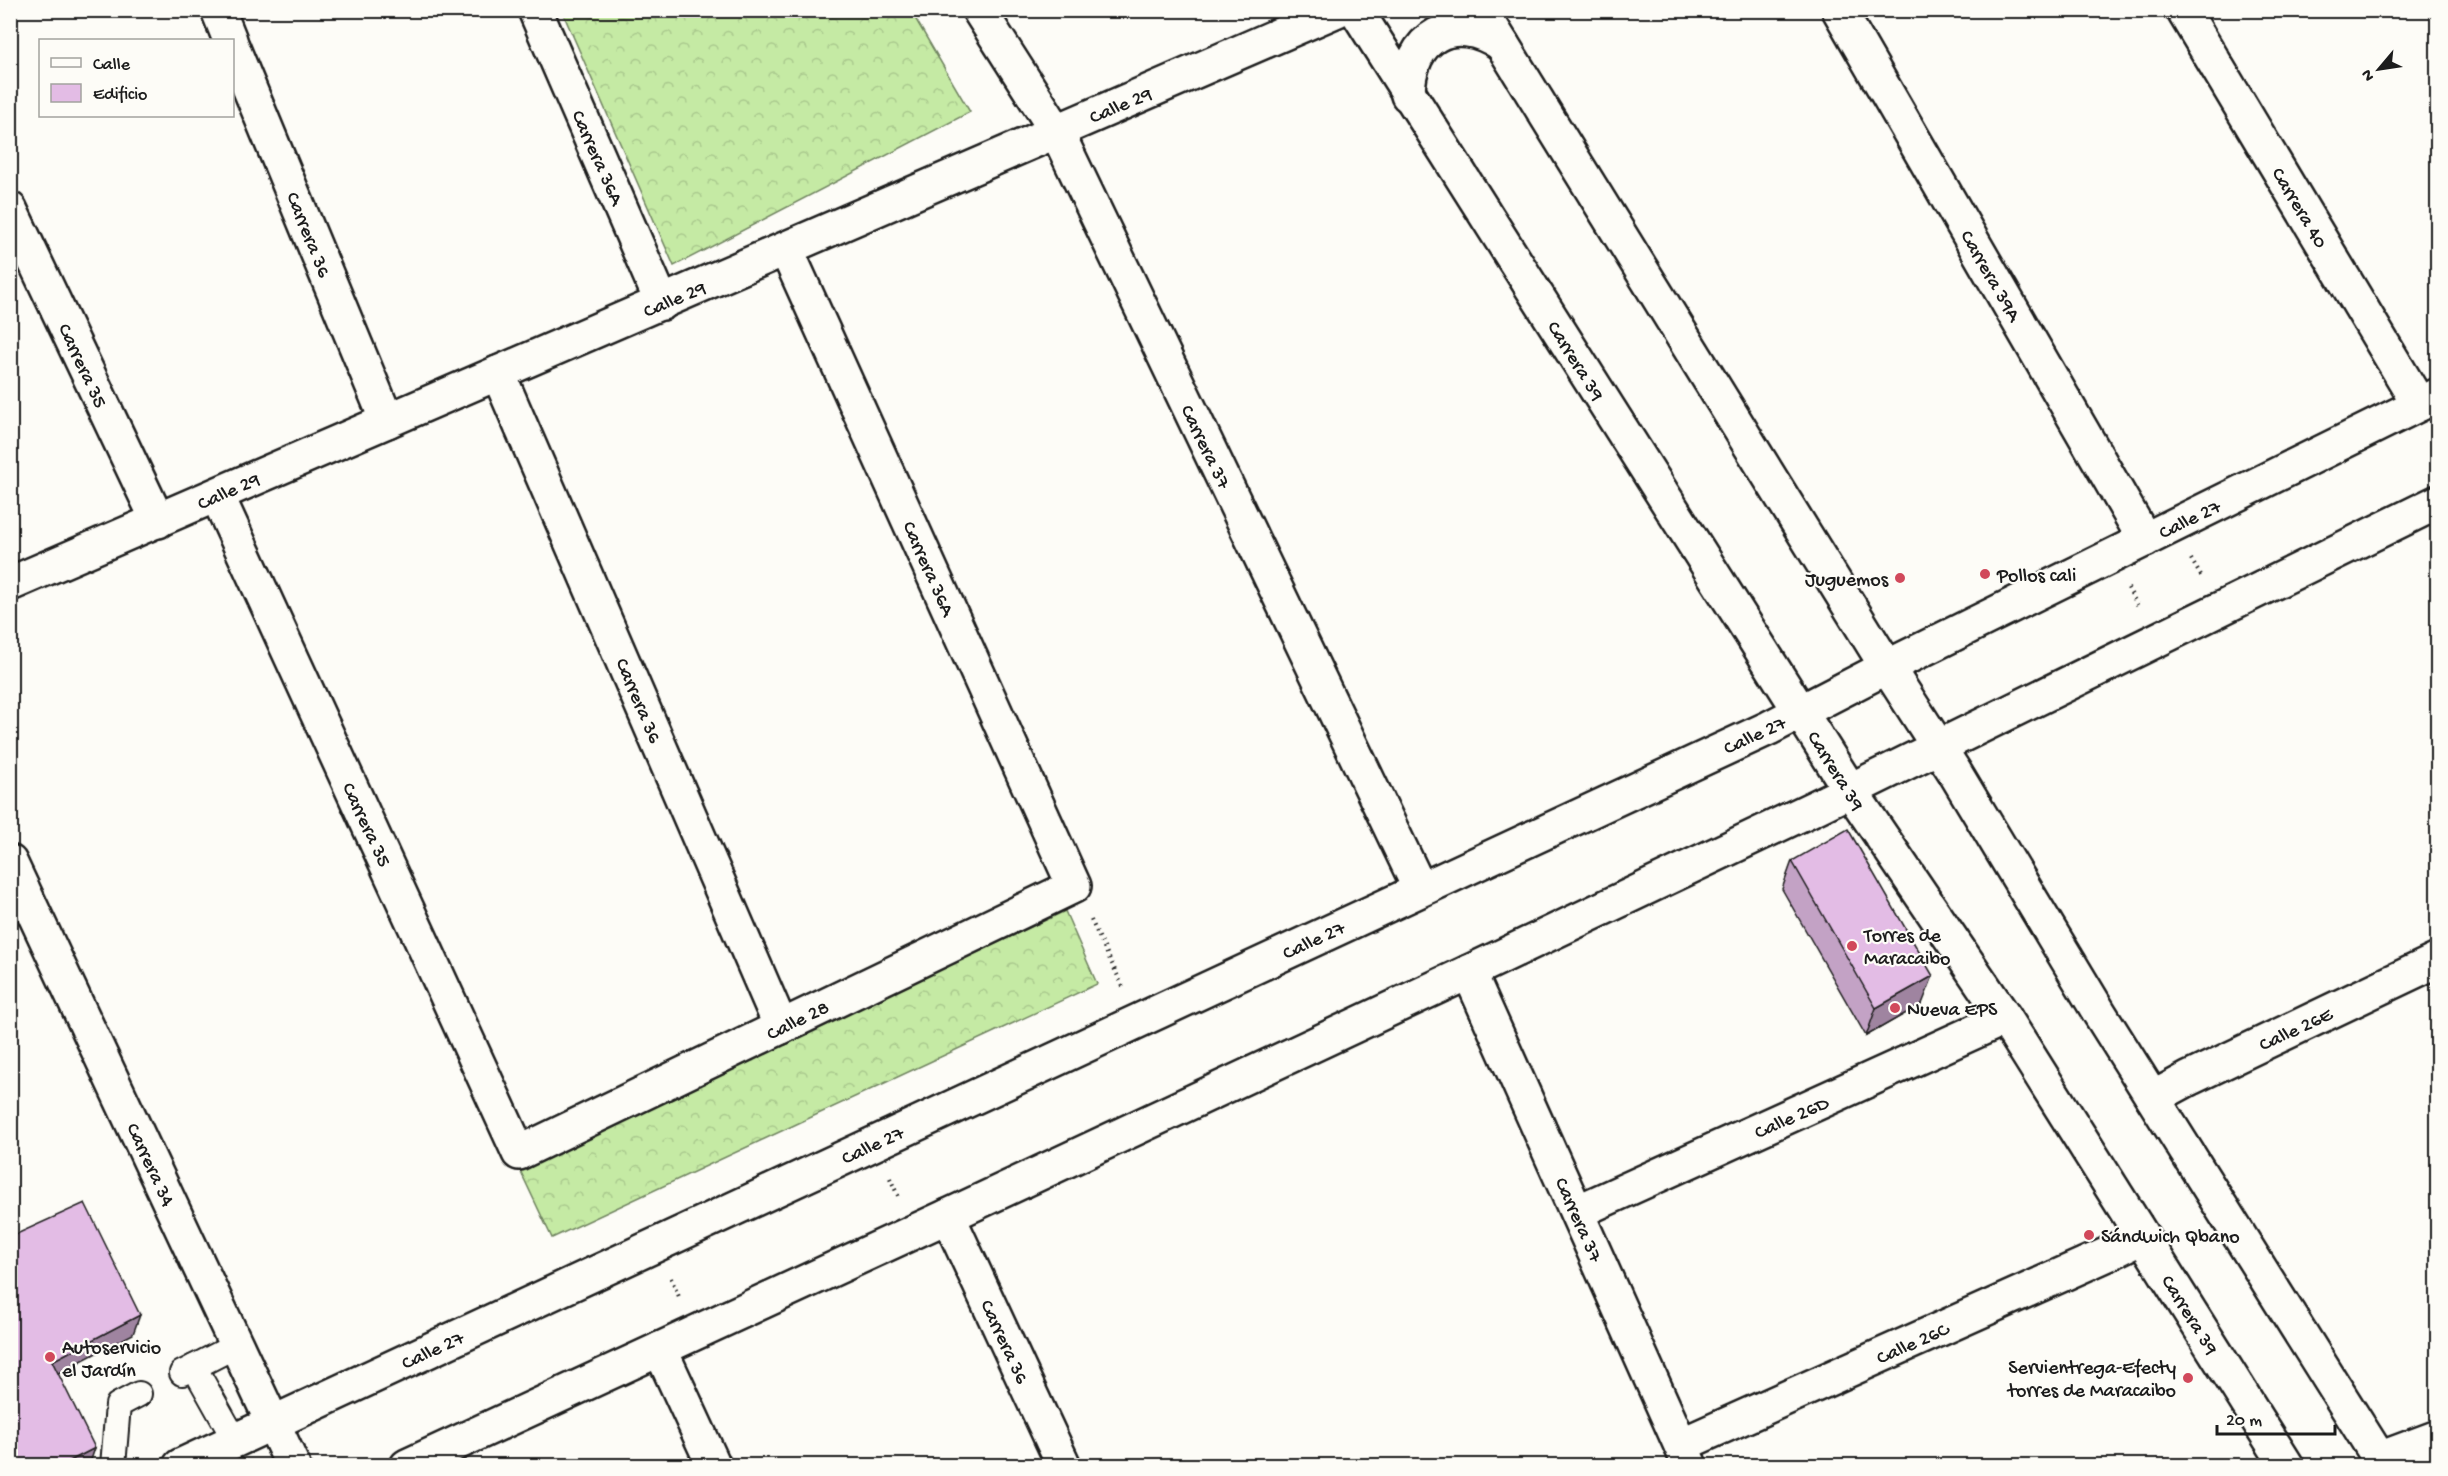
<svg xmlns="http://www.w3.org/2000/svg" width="2448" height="1476" font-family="'Gochi Hand',sans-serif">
<defs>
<pattern id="forest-crowns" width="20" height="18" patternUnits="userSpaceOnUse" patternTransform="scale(1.5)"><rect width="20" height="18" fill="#c5eaa4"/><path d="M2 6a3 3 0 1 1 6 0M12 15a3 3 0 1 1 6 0" fill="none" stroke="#a9c88d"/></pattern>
</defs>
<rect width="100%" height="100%" fill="#fdfcf7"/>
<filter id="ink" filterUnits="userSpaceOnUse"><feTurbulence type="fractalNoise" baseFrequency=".0167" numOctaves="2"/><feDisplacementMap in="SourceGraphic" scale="12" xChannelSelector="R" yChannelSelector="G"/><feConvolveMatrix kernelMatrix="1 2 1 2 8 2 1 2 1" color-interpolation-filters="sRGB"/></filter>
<g filter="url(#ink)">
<g fill="url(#forest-crowns)" stroke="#708360" stroke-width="1.5">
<polygon points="562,11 911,11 970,112 674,266"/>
<polygon points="1065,911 1097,984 552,1238 519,1168"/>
</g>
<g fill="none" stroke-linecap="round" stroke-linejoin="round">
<defs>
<g id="lane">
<polyline points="194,1367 237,1345"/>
<polyline points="182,1373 194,1367 235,1440"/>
<polyline points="113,1466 118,1405 139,1394"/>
</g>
<g id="street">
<polyline points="218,10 230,40"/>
<polyline points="535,10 662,303"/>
<polyline points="979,10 1057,132 1420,889"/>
<polyline points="1839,10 2145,540"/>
<polyline points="2183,10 2419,404"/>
<polyline points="232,46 387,421"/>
<polyline points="10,209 158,521"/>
<polyline points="498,373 781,1027"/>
<polyline points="217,495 519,1153 1074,886 786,249"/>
<polyline points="10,584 1337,10"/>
<polyline points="10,862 293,1466"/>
<polyline points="1469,972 1690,1466"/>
<polyline points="2153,1098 2188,1079 2438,960"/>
<polyline points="1577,1212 2005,1018"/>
<polyline points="948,1216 1064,1466"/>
<polyline points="660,1349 714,1466"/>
<polyline points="1681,1445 2108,1254 2142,1237"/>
<polyline points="2379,1459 2438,1437"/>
</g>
<g id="secondary">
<polyline points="1356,10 1850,790 2005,1018 2287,1466"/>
<polyline points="1481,10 1887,667 1954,771 2100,1014 2384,1466"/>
<path d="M1408 95C1408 36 1453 11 1502 44"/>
<polyline points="180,1466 1769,728 1887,667 2438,395"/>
<polyline points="407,1466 948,1216 1469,972 1818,806 2438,502"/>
</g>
</defs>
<use href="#lane" stroke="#1c1c1c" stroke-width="28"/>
<use href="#street" stroke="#1c1c1c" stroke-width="38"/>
<use href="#secondary" stroke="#1c1c1c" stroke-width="38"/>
<g stroke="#1c1c1c" stroke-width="4" stroke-dasharray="1.5 4.5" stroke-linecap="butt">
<polyline points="2191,559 2201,576"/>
<polyline points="2128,588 2139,608"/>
<polyline points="1091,920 1124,989"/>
<polyline points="890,1178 899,1198"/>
<polyline points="671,1278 680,1299"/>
</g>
<use href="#lane" stroke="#fdfcf7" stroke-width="24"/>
<use href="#street" stroke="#fdfcf7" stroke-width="33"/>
<use href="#secondary" stroke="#fdfcf7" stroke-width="33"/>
</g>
<polygon fill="#c3a2c5" stroke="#1c1c1c" stroke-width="1.5" points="1792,861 1922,1004 1866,1036 1782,889"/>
<g fill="#9f84a0" stroke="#1c1c1c" stroke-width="1.5">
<polygon points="1933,976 1922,1004 1866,1036 1876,1008"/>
<polygon points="140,1315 133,1334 45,1380 52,1361"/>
<polygon points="95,1448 89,1466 60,1466"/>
</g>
<g fill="#e3bce5" stroke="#1c1c1c" stroke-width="1.5">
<polygon points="1848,829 1933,976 1876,1008 1792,861"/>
<polygon points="85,1203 140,1315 52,1361 95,1448 60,1466 10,1466 10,1237"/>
</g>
</g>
<g fill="#d1495b" stroke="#fdfcf7" stroke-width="2">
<circle cx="1985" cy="574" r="6"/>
<circle cx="1900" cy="578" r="6"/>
<circle cx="1852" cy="946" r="6"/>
<circle cx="1895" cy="1008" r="6"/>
<circle cx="2089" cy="1235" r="6"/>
<circle cx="50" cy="1357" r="6"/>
<circle cx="2188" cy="1378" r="6"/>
</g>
<g text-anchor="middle" stroke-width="4.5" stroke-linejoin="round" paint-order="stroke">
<g font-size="20" fill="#1c1c1c" stroke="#fdfcf7">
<text transform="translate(1120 104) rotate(-23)" y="7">Calle 29</text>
<text transform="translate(599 157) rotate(66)" y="7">Carrera 36A</text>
<text transform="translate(2301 207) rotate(59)" y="7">Carrera 40</text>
<text transform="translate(310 234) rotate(68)" y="7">Carrera 36</text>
<text transform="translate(1992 275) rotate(60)" y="7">Carrera 39A</text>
<text transform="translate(674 298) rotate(-23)" y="7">Calle 29</text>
<text transform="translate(1577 360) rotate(58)" y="7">Carrera 39</text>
<text transform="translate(84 365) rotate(65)" y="7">Carrera 35</text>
<text transform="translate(1207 446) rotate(64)" y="7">Carrera 37</text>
<text transform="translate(228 490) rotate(-24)" y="7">Calle 29</text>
<text transform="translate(2189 518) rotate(-26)" y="7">Calle 27</text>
<text transform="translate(930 568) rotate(66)" y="7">Carrera 36A</text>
<text transform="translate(640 700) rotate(67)" y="7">Carrera 36</text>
<text transform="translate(1754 734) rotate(-25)" y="7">Calle 27</text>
<text transform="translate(1837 770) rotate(58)" y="7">Carrera 39</text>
<text transform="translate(368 824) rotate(65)" y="7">Carrera 35</text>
<text transform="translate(1313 939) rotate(-25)" y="7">Calle 27</text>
<text transform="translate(797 1019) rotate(-26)" y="7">Calle 28</text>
<text transform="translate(2295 1028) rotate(-25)" y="7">Calle 26E</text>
<text transform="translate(1791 1116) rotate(-24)" y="7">Calle 26D</text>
<text transform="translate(872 1144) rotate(-25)" y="7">Calle 27</text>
<text transform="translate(152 1164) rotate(65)" y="7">Carrera 34</text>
<text transform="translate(1580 1219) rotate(66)" y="7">Carrera 37</text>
<text transform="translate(2191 1314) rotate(58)" y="7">Carrera 39</text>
<text transform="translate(1006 1341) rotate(65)" y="7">Carrera 36</text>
<text transform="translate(1912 1342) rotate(-24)" y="7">Calle 26C</text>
<text transform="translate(432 1349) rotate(-25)" y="7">Calle 27</text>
</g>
<g font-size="20" fill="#1c1c1c" stroke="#fdfcf7" text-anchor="start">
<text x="1997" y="581">Pollos cali</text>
<text x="1888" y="585" text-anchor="end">Juguemos</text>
<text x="1864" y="941">Torres de<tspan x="1864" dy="23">Maracaibo</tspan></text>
<text x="1907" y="1015">Nueva EPS</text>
<text x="2101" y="1242">Sándwich Qbano</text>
<text x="62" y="1353">Autoservicio<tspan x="62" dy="23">el Jardín</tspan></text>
<text x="2176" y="1373" text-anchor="end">Servientrega-Efecty<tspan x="2176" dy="23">torres de Maracaibo</tspan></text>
</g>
</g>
<rect width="2448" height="1476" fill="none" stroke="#fdfcf7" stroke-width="36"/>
<rect x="18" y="18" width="2412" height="1440" fill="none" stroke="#1c1c1c" stroke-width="2" filter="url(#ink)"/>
<rect x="39" y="39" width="195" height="78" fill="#fdfcf7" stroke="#a3a29f" stroke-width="1.5"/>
<rect x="51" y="58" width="30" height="9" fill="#fdfcf7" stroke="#a3a29f" stroke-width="1.5"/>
<text x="93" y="69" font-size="18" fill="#1c1c1c">Calle</text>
<rect x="51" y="84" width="30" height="18" fill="#e3bce5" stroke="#a3a29f" stroke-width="1.5"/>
<text x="93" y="99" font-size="18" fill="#1c1c1c">Edificio</text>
<g transform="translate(2379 69) rotate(241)" stroke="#fdfcf7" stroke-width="4.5" paint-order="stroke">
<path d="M0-4.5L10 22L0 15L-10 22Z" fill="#1c1c1c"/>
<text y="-9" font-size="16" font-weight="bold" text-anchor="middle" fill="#1c1c1c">N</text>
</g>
<path d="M2217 1425v9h118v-9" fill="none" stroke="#1c1c1c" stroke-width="3"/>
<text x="2226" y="1425" font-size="18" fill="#1c1c1c" stroke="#fdfcf7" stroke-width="4.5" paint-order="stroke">20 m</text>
</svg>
